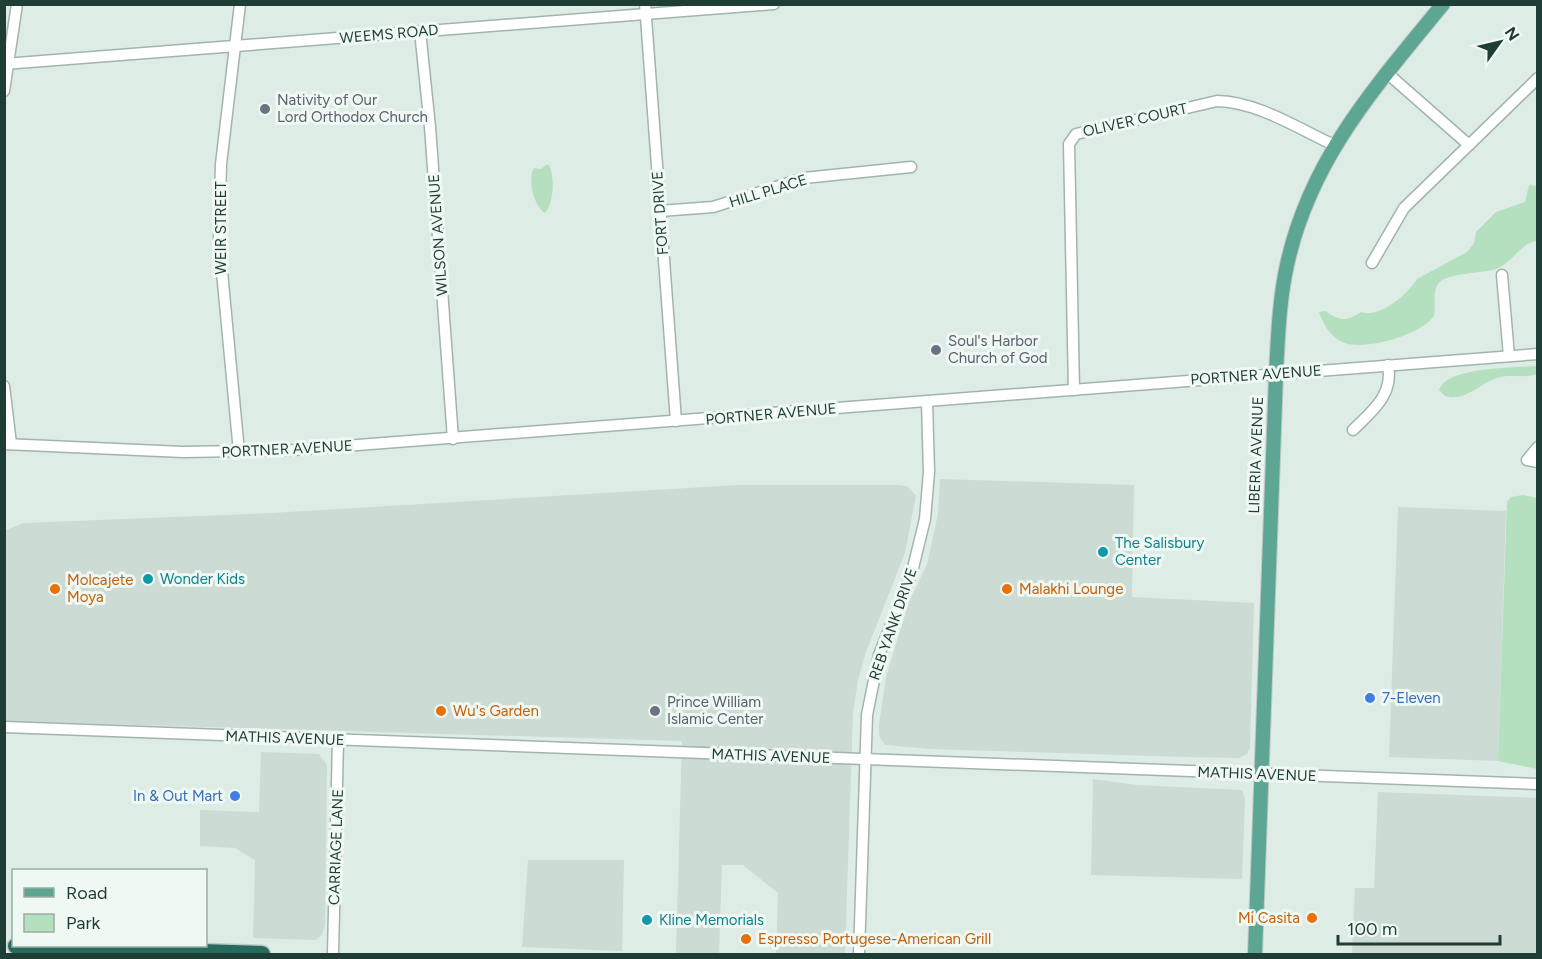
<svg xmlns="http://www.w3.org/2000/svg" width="1542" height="959" font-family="Figtree,sans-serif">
<rect width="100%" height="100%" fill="#deece6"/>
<g fill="#ccdbd4">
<polygon points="940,479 1134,485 1132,597 1254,603 1250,748 1247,754 1239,758 1185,757 931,749 885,745 879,736 879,725 886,677 909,602 927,564 938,514"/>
<polygon points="738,485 898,485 907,486 916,495 905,553 866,652 858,680 853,713 845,954 776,954 778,893 743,865 722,865 719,954 676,953 682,741 5,721 4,531 24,523 272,513"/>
<polygon points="1398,507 1506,511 1498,761 1389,757"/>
<polygon points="261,752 319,754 327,765 325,925 322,934 316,940 253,938 255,860 235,848 200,846 200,810 259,812"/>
<polygon points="1093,779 1136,785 1242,790 1245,799 1242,879 1091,875"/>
<polygon points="1378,792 1537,798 1537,954 1352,954 1355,888 1374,888"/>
<polygon points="528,860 624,860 622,951 522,947"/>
</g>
<g fill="#b4e0c0">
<path d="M546 165H549C555 177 554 203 545 213 534 206 527 180 534 168L541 169Z"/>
<path d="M1529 185 1537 186V241C1520 243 1514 262 1496 269 1481 274 1447 272 1438 284 1432 293 1436 306 1434 316 1421 335 1363 352 1342 342 1330 336 1323 324 1319 312L1325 311C1339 321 1347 322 1361 312 1379 319 1408 294 1417 279L1467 252 1474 243 1476 232 1496 212 1525 202Z"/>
<path d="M1535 366 1537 367V374C1523 379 1508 373 1494 379 1477 386 1464 402 1445 396L1439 390C1446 367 1513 368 1535 366Z"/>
<polygon points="1523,495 1537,498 1537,769 1498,761 1507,502 1511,497"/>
</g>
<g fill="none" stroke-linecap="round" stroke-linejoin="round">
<defs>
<g id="minor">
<polyline points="645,4 676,421"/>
<polyline points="420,31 430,127 453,439"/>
<polyline points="4,64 774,4"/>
<polyline points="1387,73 1469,145"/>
<polyline points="4,91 17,4"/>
<polyline points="660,211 713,207 804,178 911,167"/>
<polyline points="1372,263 1404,208 1538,78"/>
<polyline points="1502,275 1509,356"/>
<polyline points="4,386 11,444"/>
<path d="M1074 390 1069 144 1076 134 1217 101C1258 102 1297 128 1334 145"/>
<path d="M1353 430C1372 411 1394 395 1388 365"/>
<polyline points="4,444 183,452 293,450 1538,354"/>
<polyline points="1538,447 1527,460 1538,462"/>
<polyline points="239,452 219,240 221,164 240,4"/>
<polyline points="4,727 1538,784"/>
<polyline points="333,954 338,740"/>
<polyline points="859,954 867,715 879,655 912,572 925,519 929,472 927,402"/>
</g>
<path id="major" d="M1255 954 1276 374C1278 338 1279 301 1287 265 1310 159 1376 86 1443 4"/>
<polyline id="highway" points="16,946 262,954"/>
</defs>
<use href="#minor" stroke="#a1b4ad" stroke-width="13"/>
<use href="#major" stroke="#c0c9c6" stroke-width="16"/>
<use href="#highway" stroke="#c0c9c6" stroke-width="19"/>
<use href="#minor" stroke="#fff" stroke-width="10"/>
<use href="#major" stroke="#5da693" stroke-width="14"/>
<use href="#highway" stroke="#266c5e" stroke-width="16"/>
</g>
<g fill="#6b7280" stroke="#eff8f3" stroke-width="2">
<circle cx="265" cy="109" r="6"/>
<circle cx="936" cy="350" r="6"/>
<circle cx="655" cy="711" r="6"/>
</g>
<g fill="#0f9aa8" stroke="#eff8f3" stroke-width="2">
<circle cx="1103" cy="552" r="6"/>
<circle cx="148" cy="579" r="6"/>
<circle cx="647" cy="920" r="6"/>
</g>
<g fill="#e8710a" stroke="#eff8f3" stroke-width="2">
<circle cx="55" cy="589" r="6"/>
<circle cx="1007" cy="589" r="6"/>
<circle cx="441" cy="711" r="6"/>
<circle cx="1312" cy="918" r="6"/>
<circle cx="746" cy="939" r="6"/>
</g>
<g fill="#3f7fe0" stroke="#eff8f3" stroke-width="2">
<circle cx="1370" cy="698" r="6"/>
<circle cx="235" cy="796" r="6"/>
</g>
<g text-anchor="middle" stroke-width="6" stroke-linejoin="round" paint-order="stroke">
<g font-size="15" fill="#1e3d35" stroke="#eff8f3">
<text transform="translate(389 34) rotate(-5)" y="5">WEEMS ROAD</text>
<text transform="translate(1135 120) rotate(-13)" y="5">OLIVER COURT</text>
<text transform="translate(768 191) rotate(-17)" y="5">HILL PLACE</text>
<text transform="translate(660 213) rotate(-94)" y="5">FORT DRIVE</text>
<text transform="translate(221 228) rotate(-90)" y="5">WEIR STREET</text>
<text transform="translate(438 235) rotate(-94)" y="5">WILSON AVENUE</text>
<text transform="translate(1256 375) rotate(-4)" y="5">PORTNER AVENUE</text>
<text transform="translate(771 414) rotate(-5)" y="5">PORTNER AVENUE</text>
<text transform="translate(287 449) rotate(-3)" y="5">PORTNER AVENUE</text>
<text transform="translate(1256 455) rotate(-88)" y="5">LIBERIA AVENUE</text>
<text transform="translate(893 624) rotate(-71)" y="5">REB YANK DRIVE</text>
<text transform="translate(285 738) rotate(2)" y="5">MATHIS AVENUE</text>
<text transform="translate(771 756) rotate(2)" y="5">MATHIS AVENUE</text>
<text transform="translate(1257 774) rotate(2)" y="5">MATHIS AVENUE</text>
<text transform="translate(336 847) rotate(-88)" y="5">CARRIAGE LANE</text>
</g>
<g font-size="15" fill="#5b616d" stroke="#eff8f3" text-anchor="start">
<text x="277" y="105">Nativity of Our<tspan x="277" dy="17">Lord Orthodox Church</tspan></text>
<text x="948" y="346">Soul's Harbor<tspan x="948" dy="17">Church of God</tspan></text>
<text x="667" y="707">Prince William<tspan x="667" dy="17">Islamic Center</tspan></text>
</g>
<g font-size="15" fill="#0d838f" stroke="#eff8f3" text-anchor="start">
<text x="1115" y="548">The Salisbury<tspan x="1115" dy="17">Center</tspan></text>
<text x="160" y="584">Wonder Kids</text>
<text x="659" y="925">Kline Memorials</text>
</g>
<g font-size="15" fill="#c56008" stroke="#eff8f3" text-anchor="start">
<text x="67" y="585">Molcajete<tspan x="67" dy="17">Moya</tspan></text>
<text x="1019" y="594">Malakhi Lounge</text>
<text x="453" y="716">Wu's Garden</text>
<text x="1300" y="923" text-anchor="end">Mi Casita</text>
<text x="758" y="944">Espresso Portugese-American Grill</text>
</g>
<g font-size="15" fill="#366cbe" stroke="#eff8f3" text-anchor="start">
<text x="1382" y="703">7-Eleven</text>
<text x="223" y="801" text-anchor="end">In &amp; Out Mart</text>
</g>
</g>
<rect width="1542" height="959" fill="none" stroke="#1e3d35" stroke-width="12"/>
<rect x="12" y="869" width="195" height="78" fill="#eff8f3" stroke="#9bada7" stroke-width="1.5"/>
<rect x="24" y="888" width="30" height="9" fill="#5da693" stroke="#9bada7" stroke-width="1.5"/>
<text x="66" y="899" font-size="18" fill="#1e3d35">Road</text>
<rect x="24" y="914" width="30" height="18" fill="#b4e0c0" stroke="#9bada7" stroke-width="1.5"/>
<text x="66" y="929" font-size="18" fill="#1e3d35">Park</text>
<g transform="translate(1500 42) rotate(56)" stroke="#eff8f3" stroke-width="4.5" paint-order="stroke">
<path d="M0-4.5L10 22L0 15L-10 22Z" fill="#1e3d35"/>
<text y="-9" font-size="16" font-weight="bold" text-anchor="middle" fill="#1e3d35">N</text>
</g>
<path d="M1338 935v9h162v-9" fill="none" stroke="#1e3d35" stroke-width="3"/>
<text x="1347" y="935" font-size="18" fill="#1e3d35" stroke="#eff8f3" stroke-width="4.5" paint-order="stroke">100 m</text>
</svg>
